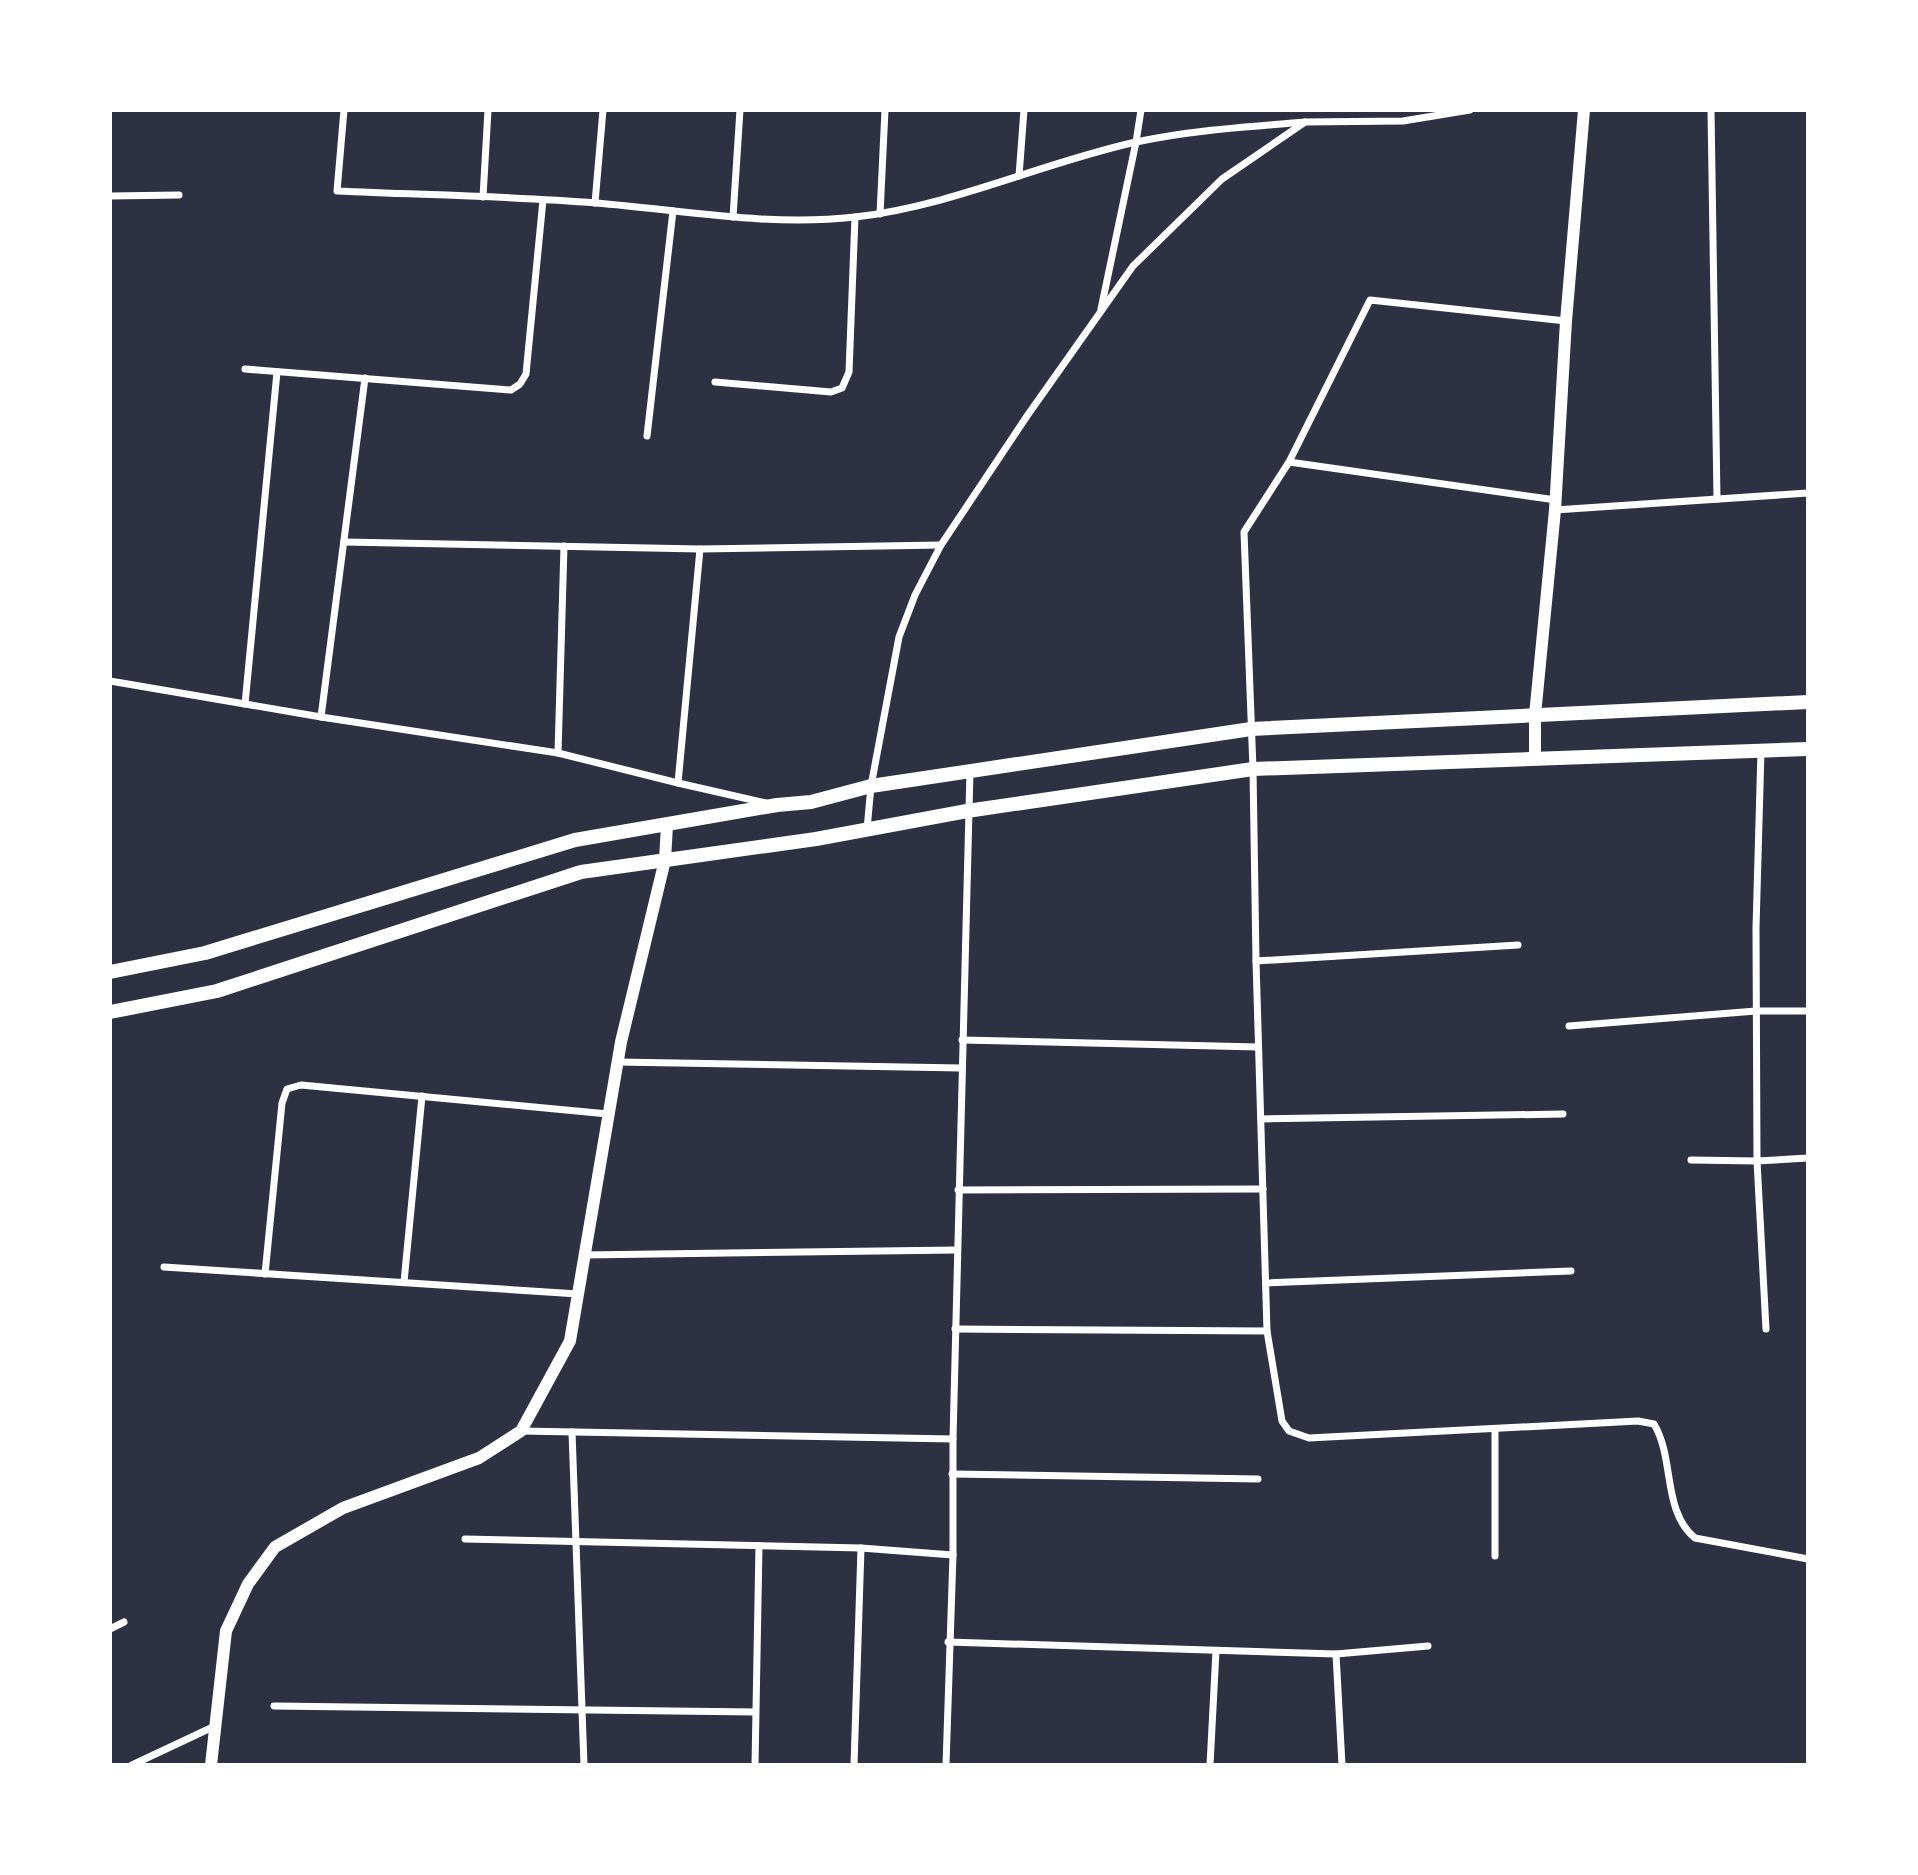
<svg xmlns="http://www.w3.org/2000/svg" width="1918" height="1875" font-family="'DejaVu Sans',sans-serif">
<rect width="100%" height="100%" fill="#2d3142"/>
<g fill="none" stroke-linecap="round" stroke-linejoin="round">
<g stroke="#fff" stroke-width="7">
<path d="M344 110 337 191C423 195 510 196 596 203 682 210 769 227 855 217 952 206 1041 163 1136 142 1192 130 1248 127 1305 122"/>
<polyline points="1711,110 1717,499"/>
<polyline points="1019,176 1024,110"/>
<polyline points="110,196 179,195"/>
<polyline points="483,197 488,110"/>
<polyline points="595,203 603,110"/>
<polyline points="880,214 885,110"/>
<polyline points="733,217 740,110"/>
<polyline points="1101,309 1136,142 1141,110"/>
<polyline points="245,369 511,390 520,384 526,374 543,200"/>
<polyline points="715,382 831,392 842,388 849,372 855,217"/>
<polyline points="647,436 673,211"/>
<polyline points="1289,462 1556,500"/>
<polyline points="1555,510 1808,493"/>
<polyline points="344,542 700,549 941,545"/>
<polyline points="110,681 321,717 558,753 678,783 766,803"/>
<polyline points="245,704 277,372"/>
<polyline points="321,717 365,378"/>
<polyline points="1761,751 1756,928 1757,1161 1766,1329"/>
<polyline points="558,753 564,546"/>
<polyline points="678,783 700,549"/>
<polyline points="867,829 871,786 899,637 915,595 941,545 1027,416 1133,266 1222,179 1305,122 1403,121 1470,110"/>
<polyline points="1518,945 1256,961 1253,769 1244,532 1289,462 1370,300 1566,321"/>
<path d="M1256 961 1267 1331 1282 1421 1289 1431 1309 1438 1638 1421 1654 1424C1675 1459 1662 1511 1695 1538L1808 1559"/>
<polyline points="1569,1026 1756,1011 1808,1011"/>
<polyline points="962,1040 1258,1047"/>
<polyline points="617,1062 961,1068"/>
<polyline points="1261,1119 1563,1114"/>
<polyline points="1691,1160 1757,1161 1808,1158"/>
<polyline points="958,1190 1263,1189"/>
<polyline points="584,1255 957,1250"/>
<polyline points="164,1267 578,1294"/>
<polyline points="265,1274 282,1103 287,1089 301,1085 608,1114"/>
<polyline points="404,1282 422,1096"/>
<polyline points="1266,1283 1571,1271"/>
<polyline points="955,1329 1267,1331"/>
<polyline points="1495,1429 1495,1556"/>
<polyline points="521,1431 953,1439"/>
<polyline points="572,1432 584,1765"/>
<polyline points="952,1474 1258,1479"/>
<polyline points="465,1539 861,1548 953,1555"/>
<polyline points="110,1629 124,1622"/>
<polyline points="948,1642 1336,1654 1428,1646"/>
<polyline points="1336,1654 1342,1765"/>
<polyline points="274,1706 755,1712"/>
<polyline points="132,1765 215,1726"/>
<polyline points="755,1765 759,1546"/>
<polyline points="854,1765 861,1548"/>
<polyline points="946,1765 953,1555 953,1439 970,771"/>
<polyline points="1210,1765 1216,1651"/>
</g>
<g stroke="#fff" stroke-width="12">
<polyline points="1535,759 1535,715 1555,510 1566,321 1584,110"/>
<polyline points="211,1765 226,1631 248,1584 275,1547 343,1508 479,1458 521,1431 570,1341 621,1042 665,860 667,825"/>
</g>
<g stroke="#fff" stroke-width="14">
<polyline points="110,972 205,953 575,840 777,805 811,802 871,786 1251,729 1808,702"/>
<polyline points="110,1012 217,991 581,872 816,839 967,811 1253,769 1808,749"/>
</g>
</g>
<rect width="1918" height="1875" fill="none" stroke="#ffffff" stroke-width="224"/>
</svg>
